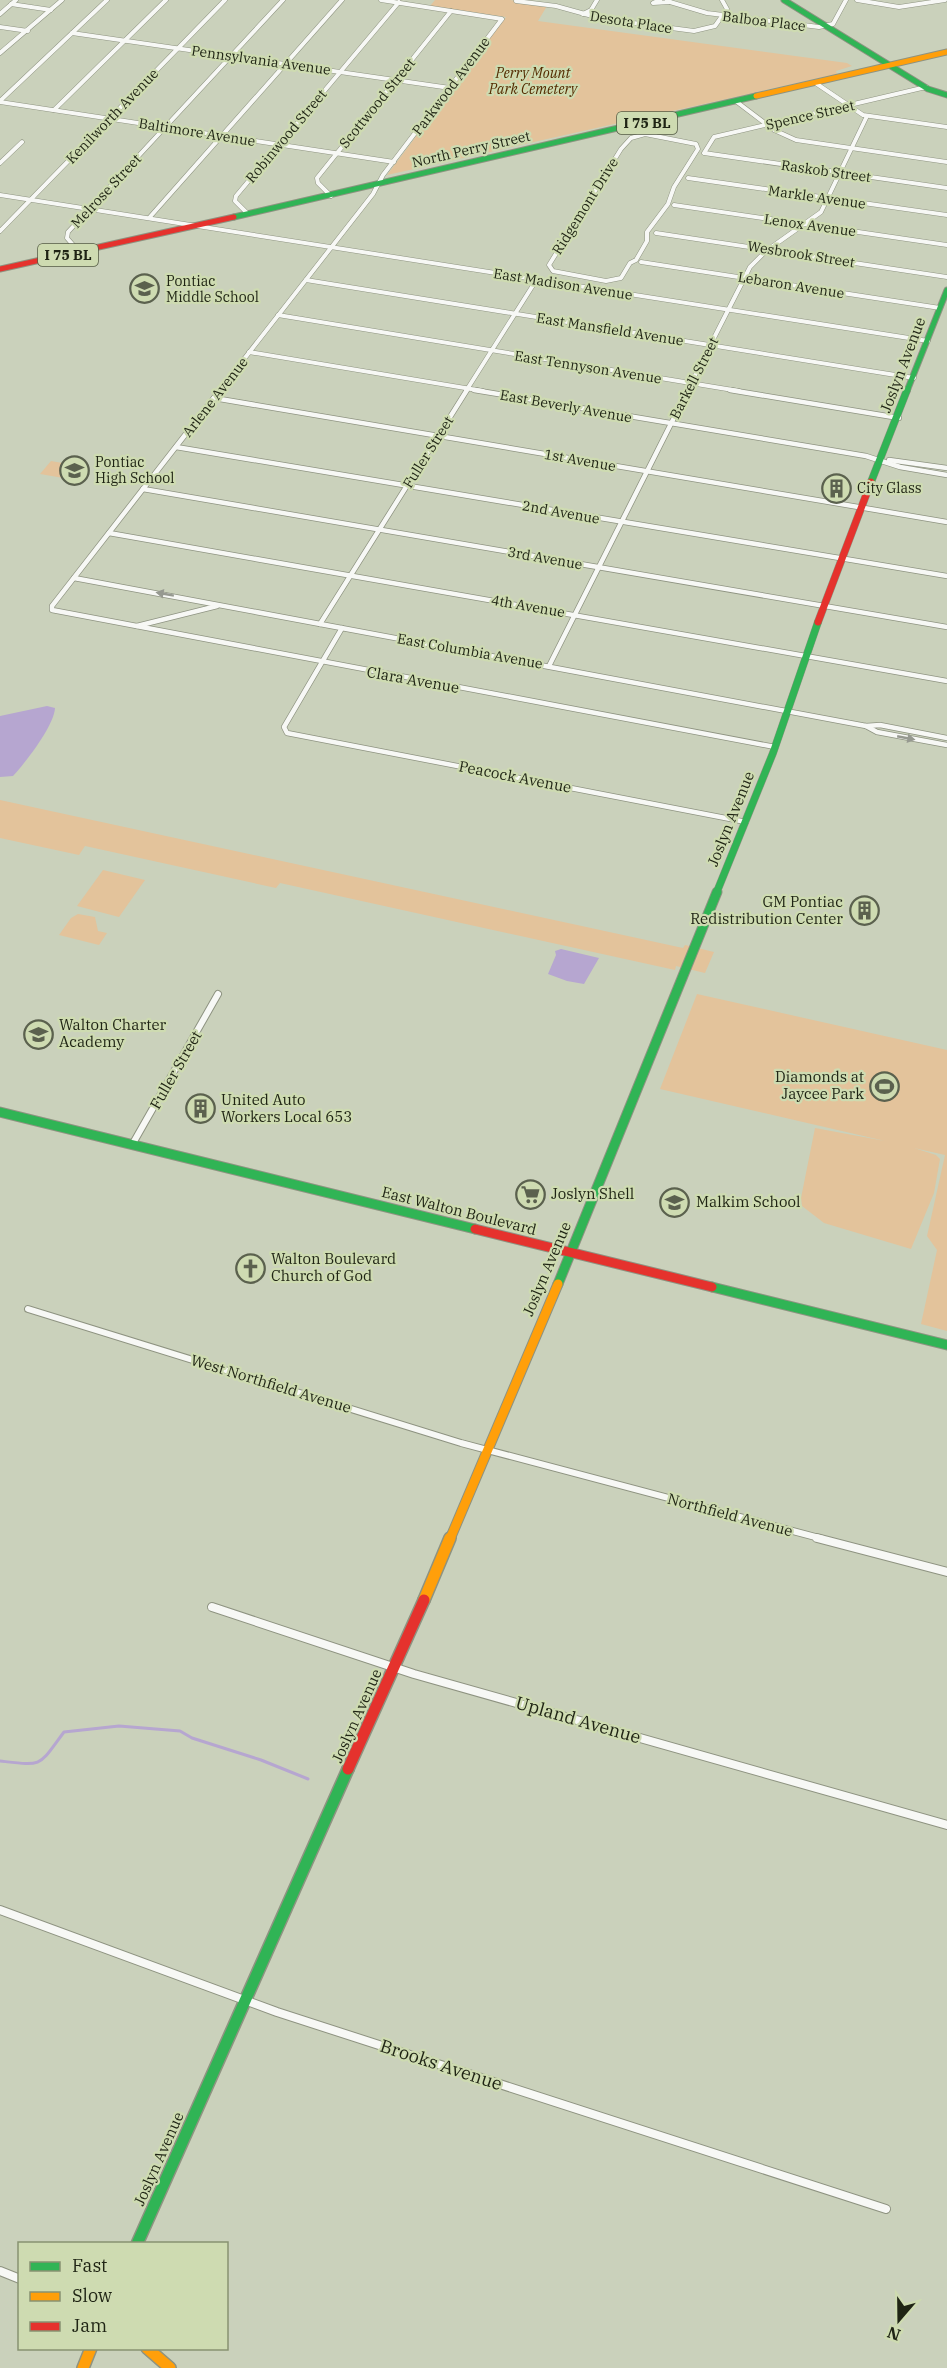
<svg xmlns="http://www.w3.org/2000/svg" width="947" height="2368" font-family="'IBM Plex Serif',serif">
<rect width="100%" height="100%" fill="#cad1bb"/>
<g fill="#e3c39b">
<polygon points="435,0 510,0 547,6 538,21 847,63 852,66 836,71 837,74 387,175 506,17 430,6"/>
<polygon points="51,461 68,464 64,470 81,473 75,480 40,474"/>
<polygon points="0,800 683,948 685,945 714,952 705,973 676,966 675,970 280,883 276,888 85,846 79,855 0,838"/>
<polygon points="103,870 145,880 119,917 77,906"/>
<polygon points="78,914 95,917 98,931 107,933 99,945 59,935 71,918"/>
<polygon points="697,994 947,1050 947,1331 921,1324 937,1250 927,1236 945,1155 914,1148 936,1155 940,1159 934,1193 911,1249 824,1223 802,1206 801,1198 815,1128 885,1141 660,1089"/>
</g>
<g fill="#b6a6d0">
<path d="M47 706 55 708C54 726 25 763 13 776L0 777V716Z"/>
<polygon points="561,949 599,958 584,984 567,981 548,974 556,955 555,951"/>
</g>
<g fill="none" stroke-linecap="round" stroke-linejoin="round">
<path stroke="#b6a6d0" stroke-width="3" d="M0 1761C44 1766 38 1767 64 1732L119 1726 180 1731 192 1738 261 1760 308 1779"/>
<defs>
<g id="street-far3">
<polyline points="660,0 653,3 670,2 667,0"/>
<polyline points="857,0 899,7 945,0"/>
<polyline points="516,1 556,6 603,19 694,31 715,26 727,9 722,0"/>
<polyline points="670,2 707,13 819,27 833,24 846,0"/>
<polyline points="11,4 51,10"/>
<polyline points="0,14 16,0"/>
<polyline points="583,14 591,10 597,0"/>
<polyline points="0,27 28,31"/>
<polyline points="72,33 450,88"/>
<polyline points="0,53 62,0"/>
<polyline points="817,84 863,115 947,127"/>
<polyline points="926,87 714,137 704,153 947,188"/>
<polyline points="0,101 107,0"/>
<polyline points="0,102 394,162"/>
<polyline points="737,102 774,130 796,140 947,162"/>
<polyline points="54,110 166,0"/>
<polyline points="645,124 655,135"/>
<polygon points="645,134 696,144 698,149 674,187 668,204 647,232 647,241 636,260 630,263 621,278 606,281 553,271 549,265 621,149 631,138"/>
<polyline points="0,163 22,142"/>
<polyline points="688,178 947,215"/>
<polyline points="0,195 928,341"/>
<polyline points="331,196 318,183 317,178 451,11"/>
<polyline points="674,205 947,245"/>
<polyline points="248,214 235,201 236,196 399,2"/>
<polyline points="149,218 342,0"/>
<polyline points="0,231 225,0"/>
<polyline points="656,233 947,277"/>
<polyline points="80,253 67,238 68,232 283,0"/>
<polyline points="641,262 940,308"/>
<polyline points="306,280 914,378"/>
<polyline points="278,315 739,391"/>
<polyline points="249,352 483,391"/>
<polyline points="219,391 373,194 383,175 502,19 381,0"/>
<polyline points="466,391 537,279"/>
<polyline points="687,391 750,267 766,251 821,212 867,116"/>
</g>
<g id="street-far2">
<polyline points="220,390 52,606 52,610 775,747"/>
<polyline points="474,390 866,456 900,467 947,475"/>
<polyline points="730,390 899,418"/>
<polyline points="214,398 947,522"/>
<polyline points="176,447 947,576"/>
<polyline points="889,460 947,468"/>
<polyline points="143,489 947,627"/>
<polyline points="109,533 947,681"/>
<polyline points="74,578 866,726 880,725 947,738"/>
<polyline points="320,624 467,390"/>
<polyline points="137,626 217,606"/>
<polyline points="342,628 284,727 287,733 746,822"/>
<polyline points="549,666 688,390"/>
<polyline points="866,726 877,732 947,745"/>
</g>
<g id="street-far1">
<polyline points="132,1145 218,994"/>
<polyline points="28,1309 461,1443 823,1539"/>
</g>
<g id="street">
<polyline points="817,1538 947,1572"/>
<polyline points="212,1607 414,1674 947,1825"/>
<polyline points="0,1910 277,2012 886,2209"/>
<polyline points="0,2271 20,2279"/>
</g>
<g id="fast-far3">
<polyline points="784,0 928,89 947,95"/>
<polyline points="234,217 756,96"/>
<polyline points="907,391 947,290"/>
</g>
<g id="fast-far2">
<polyline points="871,482 907,390"/>
<polyline points="716,894 773,753 818,622"/>
</g>
<g id="fast-far1">
<polyline points="0,1112 475,1229"/>
<polyline points="558,1284 717,892"/>
<polyline points="712,1287 947,1345"/>
</g>
<polyline id="fast" points="137,2244 348,1769"/>
<polyline id="slow-far2" points="756,96 947,52"/>
<polyline id="slow-far1" points="450,1539 558,1284"/>
<g id="slow">
<polyline points="424,1600 450,1538"/>
<polyline points="147,2348 170,2368"/>
<polyline points="83,2368 91,2348"/>
</g>
<polyline id="jam-far3" points="0,269 234,217"/>
<polyline id="jam-far2" points="818,622 871,482"/>
<polyline id="jam-far1" points="475,1229 712,1287"/>
<polyline id="jam" points="348,1769 424,1600"/>
</defs>
<use href="#street-far3" stroke="#8e9381" stroke-width="5"/>
<use href="#street-far2" stroke="#8e9381" stroke-width="6"/>
<use href="#street-far1" stroke="#8e9381" stroke-width="8"/>
<use href="#street" stroke="#8e9381" stroke-width="10"/>
<use href="#fast-far3" stroke="#8e9381" stroke-width="7"/>
<use href="#fast-far2" stroke="#8e9381" stroke-width="8"/>
<use href="#fast-far1" stroke="#8e9381" stroke-width="11"/>
<use href="#fast" stroke="#8e9381" stroke-width="14"/>
<use href="#slow-far2" stroke="#8e9381" stroke-width="7"/>
<use href="#slow-far1" stroke="#8e9381" stroke-width="11"/>
<use href="#slow" stroke="#8e9381" stroke-width="14"/>
<use href="#jam-far3" stroke="#8e9381" stroke-width="7"/>
<use href="#jam-far2" stroke="#8e9381" stroke-width="8"/>
<use href="#jam-far1" stroke="#8e9381" stroke-width="11"/>
<use href="#jam" stroke="#8e9381" stroke-width="14"/>
<use href="#street-far3" stroke="#f7f8f5" stroke-width="4"/>
<use href="#street-far2" stroke="#f7f8f5" stroke-width="4.5"/>
<use href="#street-far1" stroke="#f7f8f5" stroke-width="6"/>
<use href="#street" stroke="#f7f8f5" stroke-width="8"/>
<use href="#fast-far3" stroke="#30b455" stroke-width="5"/>
<use href="#fast-far2" stroke="#30b455" stroke-width="7"/>
<use href="#fast-far1" stroke="#30b455" stroke-width="9"/>
<use href="#fast" stroke="#30b455" stroke-width="11"/>
<use href="#slow-far2" stroke="#ff9f0a" stroke-width="5"/>
<use href="#slow-far1" stroke="#ff9f0a" stroke-width="9"/>
<use href="#slow" stroke="#ff9f0a" stroke-width="11"/>
<use href="#jam-far3" stroke="#e5322d" stroke-width="5"/>
<use href="#jam-far2" stroke="#e5322d" stroke-width="7"/>
<use href="#jam-far1" stroke="#e5322d" stroke-width="9"/>
<use href="#jam" stroke="#e5322d" stroke-width="11"/>
</g>
<defs><path id="oneway-solid" d="M-6-.8H1V-3.2L6.5 0L1 3.2V.8H-6Z" transform="scale(1.5)"/></defs>
<g fill="#969990">
<use href="#oneway-solid" transform="translate(165 594) rotate(-170)"/>
<use href="#oneway-solid" transform="translate(906 738) rotate(11)"/>
</g>
<defs>
<symbol id="school-ring" viewBox="-11 -11 22 22"><circle r="9.5" fill="#cedbb1" stroke="#5b614e" stroke-width="1.5"/><path d="M0-5L7-2L0 1L-7-2ZM-4 1L0 2.5L4 1V4Q0 6-4 4Z" fill="#5b614e"/></symbol>
<symbol id="building-ring" viewBox="-11 -11 22 22"><circle r="9.5" fill="#cedbb1" stroke="#5b614e" stroke-width="1.5"/><path d="M-4-6H4V6H1V3H-1V6H-4ZM-2.5-4.3h1.7v1.8h-1.7ZM.8-4.3h1.7v1.8H.8ZM-2.5-1h1.7V.8h-1.7ZM.8-1h1.7V.8H.8Z" fill="#5b614e"/></symbol>
<symbol id="stadium-ring" viewBox="-11 -11 22 22"><circle r="9.5" fill="#cedbb1" stroke="#5b614e" stroke-width="1.5"/><path d="M0-5a6.5 5 0 1 0 0 10a6.5 5 0 1 0 0-10ZM-3.5-1.8h7v3.6h-7Z" fill="#5b614e"/></symbol>
<symbol id="supermarket-ring" viewBox="-11 -11 22 22"><circle r="9.5" fill="#cedbb1" stroke="#5b614e" stroke-width="1.5"/><path d="M-6-5.5h2.5l.6 2H6L4.5 2H-2.5L-4.4-4H-6ZM-1.5 3.2a1.3 1.3 0 1 0 .1 0ZM3 3.2a1.3 1.3 0 1 0 .1 0Z" fill="#5b614e"/></symbol>
<symbol id="church-ring" viewBox="-11 -11 22 22"><circle r="9.5" fill="#cedbb1" stroke="#5b614e" stroke-width="1.5"/><path d="M-1.2-6h2.4v3.5h3.3v2.4h-3.3V6h-2.4V-.1h-3.3v-2.4h3.3Z" fill="#5b614e"/></symbol>
</defs>
<g fill-rule="evenodd">
<use href="#school-ring" x="128" y="272" width="33" height="33"/>
<use href="#school-ring" x="58" y="454" width="33" height="33"/>
<use href="#building-ring" x="820" y="472" width="33" height="33"/>
<use href="#building-ring" x="848" y="894" width="33" height="33"/>
<use href="#school-ring" x="22" y="1018" width="33" height="33"/>
<use href="#stadium-ring" x="868" y="1070" width="33" height="33"/>
<use href="#building-ring" x="184" y="1092" width="33" height="33"/>
<use href="#supermarket-ring" x="514" y="1178" width="33" height="33"/>
<use href="#school-ring" x="658" y="1186" width="33" height="33"/>
<use href="#church-ring" x="234" y="1252" width="33" height="33"/>
</g>
<g text-anchor="middle" stroke-width="4.5" stroke-linejoin="round" paint-order="stroke">
<g font-size="14" fill="#1f2414" stroke="#cedbb1">
<text transform="translate(764 21) rotate(7)" y="5">Balboa Place</text>
<text transform="translate(631 22) rotate(9)" y="5">Desota Place</text>
<text transform="translate(261 60) rotate(8)" y="5">Pennsylvania Avenue</text>
<text transform="translate(451 86) rotate(-53)" y="5">Parkwood Avenue</text>
<text transform="translate(377 103) rotate(-51)" y="5">Scottwood Street</text>
<text transform="translate(810 115) rotate(-13)" y="5">Spence Street</text>
<text transform="translate(112 116) rotate(-46)" y="5">Kenilworth Avenue</text>
<text transform="translate(197 132) rotate(9)" y="5">Baltimore Avenue</text>
<text transform="translate(286 136) rotate(-50)" y="5">Robinwood Street</text>
<text transform="translate(471 149) rotate(-13)" y="5">North Perry Street</text>
<text transform="translate(826 171) rotate(8)" y="5">Raskob Street</text>
<text transform="translate(106 191) rotate(-47)" y="5">Melrose Street</text>
<text transform="translate(817 197) rotate(8)" y="5">Markle Avenue</text>
<text transform="translate(585 206) rotate(-58)" y="5">Ridgemont Drive</text>
<text transform="translate(810 225) rotate(8)" y="5">Lenox Avenue</text>
<text transform="translate(801 254) rotate(9)" y="5">Wesbrook Street</text>
<text transform="translate(563 284) rotate(9)" y="5">East Madison Avenue</text>
<text transform="translate(791 285) rotate(9)" y="5">Lebaron Avenue</text>
<text transform="translate(610 329) rotate(9)" y="5">East Mansfield Avenue</text>
<text transform="translate(588 367) rotate(9)" y="5">East Tennyson Avenue</text>
<text transform="translate(694 378) rotate(-63)" y="5">Barkell Street</text>
<text transform="translate(215 397) rotate(-52)" y="5">Arlene Avenue</text>
<text transform="translate(566 406) rotate(10)" y="5">East Beverly Avenue</text>
<text transform="translate(428 452) rotate(-58)" y="5">Fuller Street</text>
<text transform="translate(580 460) rotate(10)" y="5">1st Avenue</text>
<text transform="translate(561 512) rotate(10)" y="5">2nd Avenue</text>
<text transform="translate(545 558) rotate(10)" y="5">3rd Avenue</text>
<text transform="translate(528 606) rotate(10)" y="5">4th Avenue</text>
<text transform="translate(470 651) rotate(10)" y="5">East Columbia Avenue</text>
</g>
<g font-size="14" font-style="italic" fill="#542b00" stroke="#cedbb1">
<text x="533" y="78">Perry Mount<tspan x="533" dy="16">Park Cemetery</tspan></text>
</g>
<g fill="#cedbb1" stroke="#545b43" stroke-width="1.5">
<rect x="617" y="112" width="60" height="22" rx="4.5"/>
<rect x="38" y="244" width="60" height="22" rx="4.5"/>
</g>
<g font-size="14" font-weight="bold" fill="#1f2414">
<text x="647" y="128">I 75 BL</text>
<text x="68" y="260">I 75 BL</text>
</g>
<g font-size="14" fill="#1f2414" stroke="#cedbb1" text-anchor="start">
<text x="166" y="286">Pontiac<tspan x="166" dy="16">Middle School</tspan></text>
<text x="95" y="467">Pontiac<tspan x="95" dy="16">High School</tspan></text>
<text x="857" y="493">City Glass</text>
</g>
<g font-size="15" fill="#1f2414" stroke="#cedbb1">
<text transform="translate(903 365) rotate(-69)" y="5">Joslyn Avenue</text>
<text transform="translate(413 680) rotate(10)" y="5">Clara Avenue</text>
<text transform="translate(515 777) rotate(11)" y="5">Peacock Avenue</text>
<text transform="translate(731 819) rotate(-68)" y="5">Joslyn Avenue</text>
<text transform="translate(176 1070) rotate(-60)" y="5">Fuller Street</text>
<text transform="translate(459 1211) rotate(14)" y="5">East Walton Boulevard</text>
<text transform="translate(547 1269) rotate(-67)" y="5">Joslyn Avenue</text>
<text transform="translate(271 1384) rotate(17)" y="5">West Northfield Avenue</text>
<text transform="translate(730 1515) rotate(15)" y="5">Northfield Avenue</text>
<text transform="translate(357 1716) rotate(-66)" y="5">Joslyn Avenue</text>
<text transform="translate(159 2159) rotate(-66)" y="5">Joslyn Avenue</text>
</g>
<g font-size="15" fill="#1f2414" stroke="#cedbb1" text-anchor="start">
<text x="843" y="907" text-anchor="end">GM Pontiac<tspan x="843" dy="17">Redistribution Center</tspan></text>
<text x="59" y="1030">Walton Charter<tspan x="59" dy="17">Academy</tspan></text>
<text x="864" y="1082" text-anchor="end">Diamonds at<tspan x="864" dy="17">Jaycee Park</tspan></text>
<text x="221" y="1105">United Auto<tspan x="221" dy="17">Workers Local 653</tspan></text>
<text x="551" y="1199">Joslyn Shell</text>
<text x="696" y="1207">Malkim School</text>
<text x="271" y="1264">Walton Boulevard<tspan x="271" dy="17">Church of God</tspan></text>
</g>
<g font-size="18" fill="#1f2414" stroke="#cedbb1">
<text transform="translate(578 1720) rotate(16)" y="6">Upland Avenue</text>
<text transform="translate(441 2065) rotate(18)" y="6">Brooks Avenue</text>
</g>
</g>
<rect x="18" y="2242" width="210" height="108" fill="#cedbb1" stroke="#889272" stroke-width="1.5"/>
<rect x="30" y="2262" width="30" height="9" fill="#30b455" stroke="#889272" stroke-width="1.5"/>
<text x="72" y="2272" font-size="18" fill="#1f2414">Fast</text>
<rect x="30" y="2292" width="30" height="9" fill="#ff9f0a" stroke="#889272" stroke-width="1.5"/>
<text x="72" y="2302" font-size="18" fill="#1f2414">Slow</text>
<rect x="30" y="2322" width="30" height="9" fill="#e5322d" stroke="#889272" stroke-width="1.5"/>
<text x="72" y="2332" font-size="18" fill="#1f2414">Jam</text>
<g transform="translate(899 2320) rotate(200)" stroke="#cedbb1" stroke-width="4.5" paint-order="stroke">
<path d="M0-4.5L10 22L0 15L-10 22Z" fill="#1f2414"/>
<text y="-9" font-size="16" font-weight="bold" text-anchor="middle" fill="#1f2414">N</text>
</g>
</svg>
